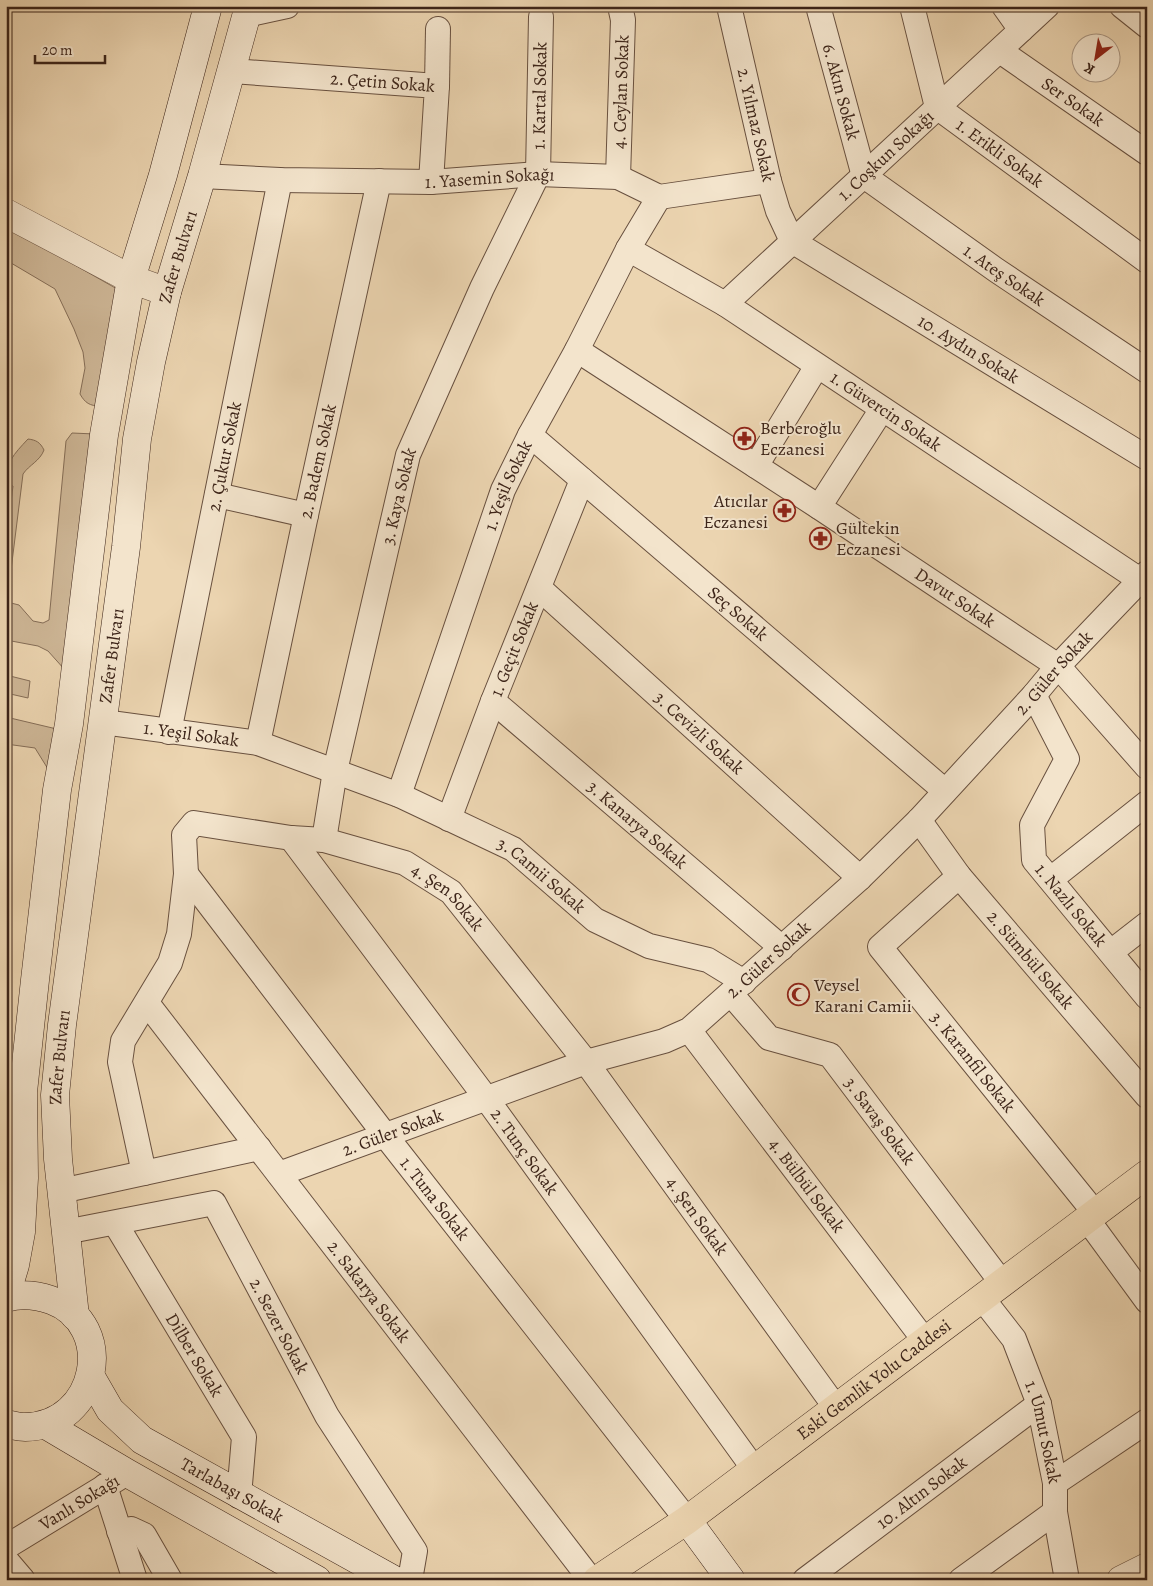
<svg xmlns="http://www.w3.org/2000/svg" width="1153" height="1586" font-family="Alegreya,serif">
<rect width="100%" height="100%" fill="#ecd5b1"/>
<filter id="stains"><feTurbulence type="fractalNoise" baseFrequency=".004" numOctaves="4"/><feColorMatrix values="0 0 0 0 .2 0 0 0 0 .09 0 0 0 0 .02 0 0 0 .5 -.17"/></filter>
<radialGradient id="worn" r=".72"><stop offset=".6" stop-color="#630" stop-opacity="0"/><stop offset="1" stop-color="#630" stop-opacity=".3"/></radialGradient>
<g fill="#ceb797" stroke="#856e58">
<path d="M6 226 126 294 100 406C90 406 85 403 80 394L85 368 83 352 74 329 55 289 6 260Z"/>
<path d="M72 433 95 434 65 670 48 651 38 646 6 640V541L13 486 6 484C6 462 13 455 28 439 36 440 40 442 44 450 40 461 29 465 23 474L7 602 19 605 33 621 43 623 49 620 66 441Z"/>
<polygon points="6,675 30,681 28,698 6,693"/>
<polygon points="6,717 61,730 48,769 35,748 6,744"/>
</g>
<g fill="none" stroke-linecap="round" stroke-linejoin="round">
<defs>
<g id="minor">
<path id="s1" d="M729 6 769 181 778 211 792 241 1147 458"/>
<path id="s2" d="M818 6 864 176 996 270 1147 371"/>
<path id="s3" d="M912 6 937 107 1147 261"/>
<polyline points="1004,6 1021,30"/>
<polyline points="1122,6 1147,26"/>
<polyline points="246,15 287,6"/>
<path id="s4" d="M1000 51 1147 153"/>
<path id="s5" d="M232 71 437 86 431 182"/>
<polyline points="437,86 438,29"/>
<path id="s6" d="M202 176 280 180 431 182 538 174 618 177 659 197 769 181"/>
<path id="s7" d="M618 177 623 20 620 6"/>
<path id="s8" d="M628 249 725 304 1140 580"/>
<path id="s9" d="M725 304 1047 6"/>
<path id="s10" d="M577 350 819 507 1058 666 1147 767"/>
<path id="s11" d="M530 435 945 791"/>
<polyline points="756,466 817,366"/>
<polyline points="217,495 306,515"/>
<polyline points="819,507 882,409"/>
<path id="s12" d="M539 588 860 878"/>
<path id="s13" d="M1034 695 1067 759 1032 825 1034 860 1147 997"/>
<path id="s14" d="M493 701 782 948"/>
<path id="s15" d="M103 722 258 743 399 795 513 849 595 920 649 946 708 960 744 982"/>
<path id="s16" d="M169 732 280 180"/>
<path id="s17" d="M258 743 306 515 379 181"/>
<path id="s18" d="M399 795 503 490 530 435 577 350 628 249 659 197"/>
<path id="s19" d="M449 819 493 701 582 480"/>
<path id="s20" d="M919 820 959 876 1147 1096"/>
<path id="s21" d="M291 838 486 1098 754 1469"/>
<path id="s22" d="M324 840 335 771 408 455 482 288 538 174 541 17"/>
<path id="s23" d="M186 874 385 1135 687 1520"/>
<path id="s24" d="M959 876 880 947 1095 1213"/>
<polyline points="1051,879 1147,803"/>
<polyline points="1111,952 1147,924"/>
<path id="s25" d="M731 994 769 1038 830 1055 1002 1283"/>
<path id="s26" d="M147 1003 591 1580"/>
<path id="s27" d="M689 1030 925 1341"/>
<path id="s28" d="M144 1173 120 1062 123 1041 170 963 179 934 186 874 184 835 194 823 291 838 324 840 405 863 451 892 586 1062 836 1408"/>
<path id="s29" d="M279 1174 586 1062 664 1041 689 1030 860 878 919 820 1034 695 1058 666 1147 573"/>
<polyline points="61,1191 259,1148"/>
<polyline points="1087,1219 1147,1301"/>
<path id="s30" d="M115 1223 244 1437 239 1496"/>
<path id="s31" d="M65 1232 214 1203 327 1416 415 1551 410 1580"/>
<path id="s32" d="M982 1298 1014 1339 1039 1404 1055 1483V1512L1067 1580"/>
<polyline points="1055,1483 1147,1421"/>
<polyline points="105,1486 135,1580"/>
<polyline points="119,1531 131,1529 144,1535 170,1580"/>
<path id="s33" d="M6 1547 127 1473"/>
<polyline points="6,1560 23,1580"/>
<path id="s34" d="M805 1580 1039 1404"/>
<polyline points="961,1580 1055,1512"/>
</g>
<g id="tertiary">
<polyline points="6,213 131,279 167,292"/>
<polyline points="1121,1580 1147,1567"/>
</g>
<g id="secondary">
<polyline points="6,1295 15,1265 21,1232 24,1178 23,1092 35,980 57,790 69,724 104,435 131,279 163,175 208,6"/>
<path d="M6 1298C22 1293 36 1295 51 1300 118 1325 98 1426 25 1427 19 1427 12 1425 6 1424"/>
<path id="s35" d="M75 1316 58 1159 55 1095 62 1025 126 547 137 439 151 362 167 292 202 176 249 6"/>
<path id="s36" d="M91 1377 110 1410 142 1440 394 1580"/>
<polyline points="46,1425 127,1473 317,1580"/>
<polyline points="687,1520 731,1580"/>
</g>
<g id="primary">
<path id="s37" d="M597 1580 687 1520 1147 1174"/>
</g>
</defs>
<use href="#minor" stroke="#68503f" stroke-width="26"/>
<use href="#tertiary" stroke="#68503f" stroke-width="29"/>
<use href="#secondary" stroke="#3c2419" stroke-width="29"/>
<use href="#primary" stroke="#3c2419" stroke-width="29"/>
<use href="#minor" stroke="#f3e4cc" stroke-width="24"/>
<use href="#tertiary" stroke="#f3e4cc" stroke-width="28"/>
<use href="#secondary" stroke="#f3e4cc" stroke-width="28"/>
<use href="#primary" stroke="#ecd5b1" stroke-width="28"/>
</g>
<defs>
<symbol id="pharmacy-ring" viewBox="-11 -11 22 22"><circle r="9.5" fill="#f3e4cc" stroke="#8f2418" stroke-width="1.5"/><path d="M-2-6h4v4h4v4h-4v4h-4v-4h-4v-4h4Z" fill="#8f2418"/></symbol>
<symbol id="mosque-ring" viewBox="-11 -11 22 22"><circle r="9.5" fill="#f3e4cc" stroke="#8f2418" stroke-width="1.5"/><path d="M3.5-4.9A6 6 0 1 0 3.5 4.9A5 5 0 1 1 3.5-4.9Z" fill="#8f2418"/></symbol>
</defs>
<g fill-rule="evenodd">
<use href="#pharmacy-ring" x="732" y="426" width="25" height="25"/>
<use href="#pharmacy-ring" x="772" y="498" width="25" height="25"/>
<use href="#pharmacy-ring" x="808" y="526" width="25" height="25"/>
<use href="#mosque-ring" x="786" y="982" width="25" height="25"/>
</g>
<g text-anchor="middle" stroke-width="4" stroke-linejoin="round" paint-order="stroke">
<g font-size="18" fill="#3c2419" stroke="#f3e4cc">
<text dy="6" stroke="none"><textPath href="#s5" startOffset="151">2. Çetin Sokak</textPath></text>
<text dy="6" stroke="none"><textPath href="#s7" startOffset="85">4. Ceylan Sokak</textPath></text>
<text dy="6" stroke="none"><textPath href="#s2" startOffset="89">6. Akın Sokak</textPath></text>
<text dy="6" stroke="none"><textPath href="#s22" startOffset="782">1. Kartal Sokak</textPath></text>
<text dy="6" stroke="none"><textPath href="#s4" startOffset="89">Ser Sokak</textPath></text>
<text dy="6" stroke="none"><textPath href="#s1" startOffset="122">2. Yılmaz Sokak</textPath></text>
<text dy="6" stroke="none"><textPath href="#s3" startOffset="182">1. Erikli Sokak</textPath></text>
<text dy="6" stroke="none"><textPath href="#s9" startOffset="219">1. Coşkun Sokağı</textPath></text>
<text dy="6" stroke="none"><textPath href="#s6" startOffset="288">1. Yasemin Sokağı</textPath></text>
<text dy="6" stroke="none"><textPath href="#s35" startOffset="1070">Zafer Bulvarı</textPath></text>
<text dy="6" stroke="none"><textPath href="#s2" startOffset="348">1. Ateş Sokak</textPath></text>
<text dy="6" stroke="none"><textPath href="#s1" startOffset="451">10. Aydın Sokak</textPath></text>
<text dy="6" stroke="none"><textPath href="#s8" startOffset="305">1. Güvercin Sokak</textPath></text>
<text dy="6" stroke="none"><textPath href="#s16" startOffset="281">2. Çukur Sokak</textPath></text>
<text dy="6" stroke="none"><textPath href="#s17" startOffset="288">2. Badem Sokak</textPath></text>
<text dy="6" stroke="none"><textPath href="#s18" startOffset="328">1. Yeşil Sokak</textPath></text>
<text dy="6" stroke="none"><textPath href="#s22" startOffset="352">3. Kaya Sokak</textPath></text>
<text dy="6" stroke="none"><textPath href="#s10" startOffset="452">Davut Sokak</textPath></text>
<text dy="6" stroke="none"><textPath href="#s11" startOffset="274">Seç Sokak</textPath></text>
<text dy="6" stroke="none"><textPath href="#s19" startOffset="182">1. Geçit Sokak</textPath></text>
<text dy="6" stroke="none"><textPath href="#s35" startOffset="665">Zafer Bulvarı</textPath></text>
<text dy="6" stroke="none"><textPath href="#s29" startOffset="946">2. Güler Sokak</textPath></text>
<text dy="6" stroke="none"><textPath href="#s12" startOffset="216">3. Cevizli Sokak</textPath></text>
<text dy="6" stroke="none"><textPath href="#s15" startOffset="89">1. Yeşil Sokak</textPath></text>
<text dy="6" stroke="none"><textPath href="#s14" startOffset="190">3. Kanarya Sokak</textPath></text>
<text dy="6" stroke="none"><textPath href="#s15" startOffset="471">3. Camii Sokak</textPath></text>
<text dy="6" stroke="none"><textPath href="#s28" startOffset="642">4. Şen Sokak</textPath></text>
<text dy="6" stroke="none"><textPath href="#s13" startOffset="240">1. Nazlı Sokak</textPath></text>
<text dy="6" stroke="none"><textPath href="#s29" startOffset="541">2. Güler Sokak</textPath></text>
<text dy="6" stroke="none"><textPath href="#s20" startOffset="179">2. Sümbül Sokak</textPath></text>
<text dy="6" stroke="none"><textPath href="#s35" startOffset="260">Zafer Bulvarı</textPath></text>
<text dy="6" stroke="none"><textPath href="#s24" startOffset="254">3. Karanfil Sokak</textPath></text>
<text dy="6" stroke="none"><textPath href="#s25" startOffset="204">3. Savaş Sokak</textPath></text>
<text dy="6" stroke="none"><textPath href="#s29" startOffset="121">2. Güler Sokak</textPath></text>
<text dy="6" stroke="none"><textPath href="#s21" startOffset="391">2. Tunç Sokak</textPath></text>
<text dy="6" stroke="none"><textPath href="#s27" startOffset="195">4. Bülbül Sokak</textPath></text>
<text dy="6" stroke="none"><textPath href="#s23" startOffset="409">1. Tuna Sokak</textPath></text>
<text dy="6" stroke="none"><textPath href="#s28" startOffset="1048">4. Şen Sokak</textPath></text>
<text dy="6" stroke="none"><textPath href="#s26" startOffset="364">2. Sakarya Sokak</textPath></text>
<text dy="6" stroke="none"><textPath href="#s31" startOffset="291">2. Sezer Sokak</textPath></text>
<text dy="6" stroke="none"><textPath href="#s30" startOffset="154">Dilber Sokak</textPath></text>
<text dy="6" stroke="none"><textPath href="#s37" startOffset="342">Eski Gemlik Yolu Caddesi</textPath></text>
<text dy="6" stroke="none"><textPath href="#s32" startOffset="150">1. Umut Sokak</textPath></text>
<text dy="6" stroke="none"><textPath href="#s36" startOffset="185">Tarlabaşı Sokak</textPath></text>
<text dy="6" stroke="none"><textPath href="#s34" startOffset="146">10. Altın Sokak</textPath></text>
<text dy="6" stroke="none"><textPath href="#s33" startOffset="86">Vanlı Sokağı</textPath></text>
</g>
<g font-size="18" fill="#3c2419" stroke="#f3e4cc" text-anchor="start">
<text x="760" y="434">Berberoğlu<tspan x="760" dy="21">Eczanesi</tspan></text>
<text x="768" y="507" text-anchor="end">Atıcılar<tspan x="768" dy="21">Eczanesi</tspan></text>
<text x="836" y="534">Gültekin<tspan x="836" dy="21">Eczanesi</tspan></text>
<text x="814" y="991">Veysel<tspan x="814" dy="21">Karani Camii</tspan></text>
</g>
</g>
<rect width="1153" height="1586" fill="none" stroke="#ecd5b1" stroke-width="25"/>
<rect x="8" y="8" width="1138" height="1571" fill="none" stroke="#3c2419" stroke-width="2.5"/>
<rect x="12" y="12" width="1128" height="1561" fill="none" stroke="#3c2419"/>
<g transform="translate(1096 58) rotate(211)"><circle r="24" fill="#f3e4cc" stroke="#aa9784"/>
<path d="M0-4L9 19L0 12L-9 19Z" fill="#8f2418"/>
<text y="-8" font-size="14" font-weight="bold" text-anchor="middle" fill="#3c2419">K</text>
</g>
<path d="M35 55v8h70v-8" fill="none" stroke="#3c2419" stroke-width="2.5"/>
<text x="42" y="55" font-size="15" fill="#3c2419" stroke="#f3e4cc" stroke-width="4" paint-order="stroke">20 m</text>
<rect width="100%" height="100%" filter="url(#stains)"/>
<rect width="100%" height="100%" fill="url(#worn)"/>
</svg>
